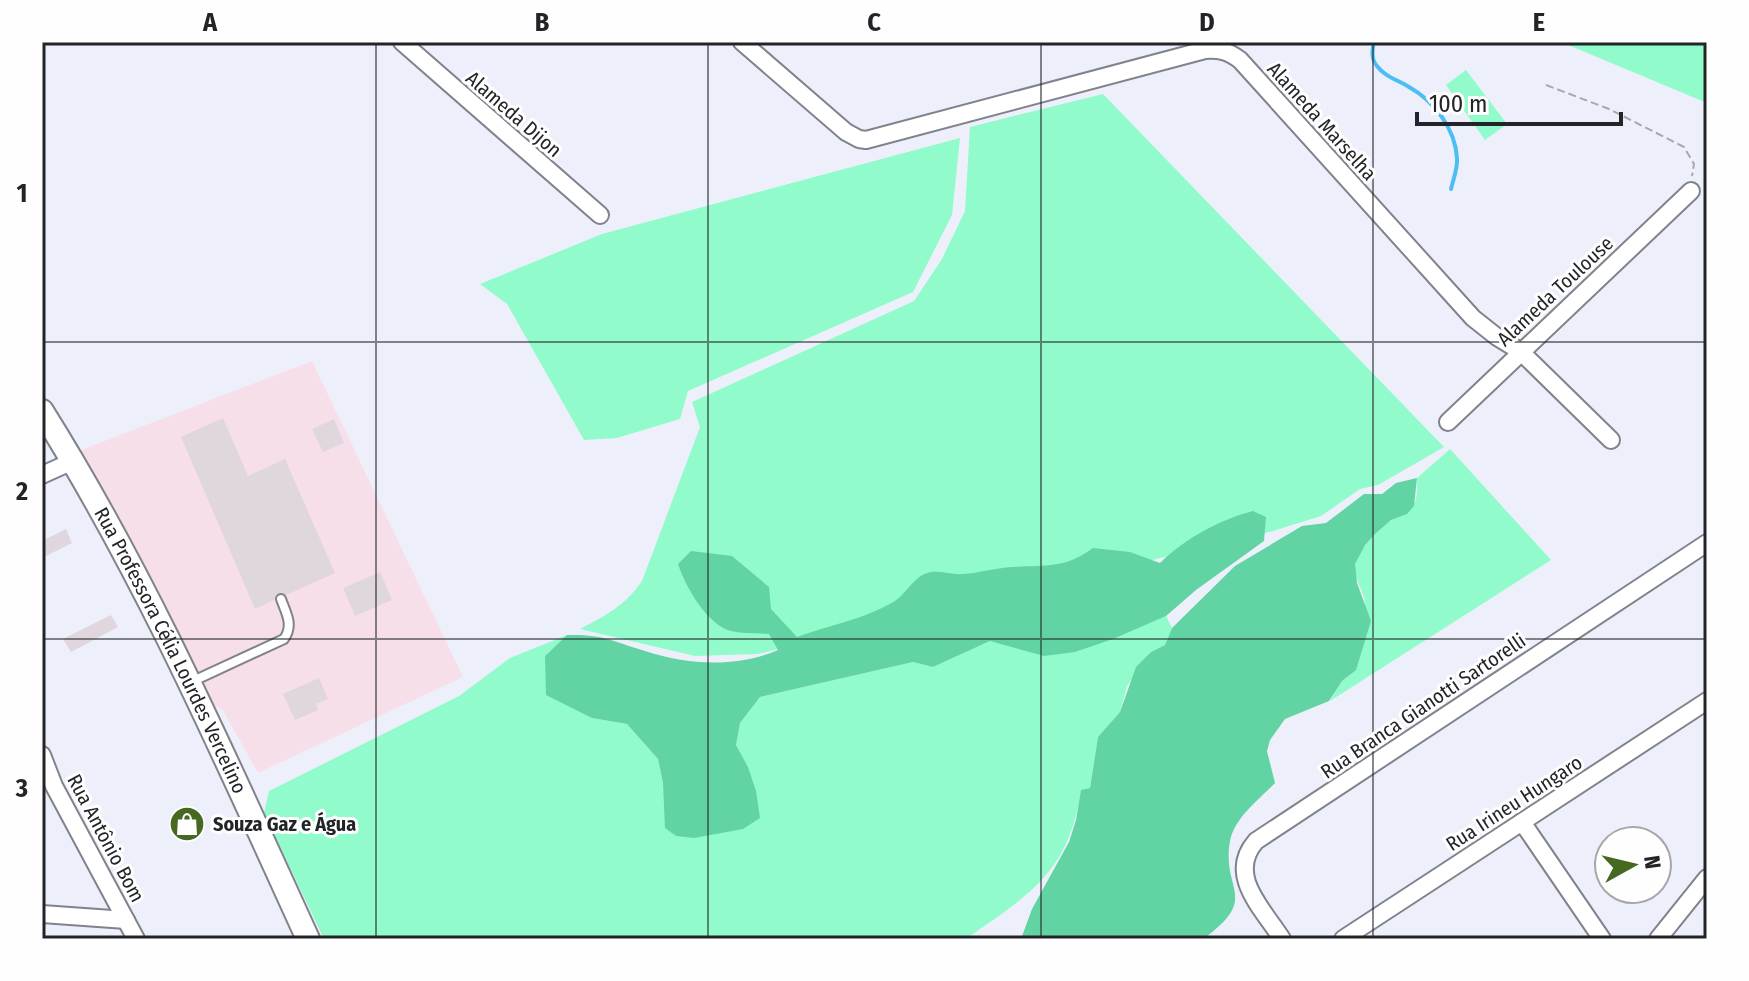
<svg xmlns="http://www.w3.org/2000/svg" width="1749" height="981" font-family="'Fira Sans Condensed',sans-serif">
<rect width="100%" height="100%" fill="#edf0fb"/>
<polygon fill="#f7dfea" points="312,361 463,677 258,773 222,709 207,704 76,452"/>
<g fill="#91fbcb">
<polygon points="1561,42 1707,42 1707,103"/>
<polygon points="1466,70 1507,124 1485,140 1446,85"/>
<path d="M1103 94 1444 447 1378 485 1360 489 1321 516 1273 531 758 654 695 656 580 629C605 616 626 605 642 581L700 427 692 402 914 301 942 259 965 211 970 127Z"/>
<polygon points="960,138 952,215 913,292 688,391 680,419 617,438 584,440 507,304 480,284 602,234"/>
<path d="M1450 449 1551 560 1330 701C1334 694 1339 687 1343 680 1347 670 1366 611 1365 603 1364 589 1351 577 1356 562 1361 546 1377 529 1391 520 1414 506 1418 509 1417 478Z"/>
<path d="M1166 616 1172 628 1165 645 1151 652 1127 686 1120 712 1098 737 1090 788 1081 791C1068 873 1030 894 966 939H324L264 813 269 791 459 696 510 658 567 635 545 656 592 718 627 724 658 759 663 783 748 767 736 745 740 723 760 697 913 662 933 667 990 641 1015 647 1075 652Z"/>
</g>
<g fill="#62d4a3">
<path d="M1417 478 1414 506 1407 514 1391 520 1376 533 1365 545 1355 564 1357 583 1371 621 1356 670 1343 680 1329 701 1285 719 1270 740 1267 751 1275 783C1259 800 1235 817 1230 841 1221 891 1261 897 1203 939H1021L1032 909 1069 842 1076 820 1081 790 1090 788 1098 737 1120 712 1136 667 1151 652 1165 645 1172 628 1235 566 1302 526 1326 523 1364 494H1382L1396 483Z"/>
<path d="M1253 511 1266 517 1264 541 1196 590 1166 616 1113 639 1075 652 1044 656 990 641 933 667 913 662 760 697 740 723 736 745 748 767 756 791 760 818 743 829 694 838 676 836 665 828 663 783 658 759 627 724 592 718 546 695 545 656 567 635C602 634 613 641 645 651 687 665 737 668 778 650L769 634C757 633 743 634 731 631 707 625 685 586 678 564L691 551 732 556 769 587 771 609 797 637C830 625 865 619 895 601 907 593 916 573 932 572 942 571 953 575 963 574 979 573 995 568 1012 567 1044 565 1065 569 1093 548L1130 552 1160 563C1184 539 1221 519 1253 511Z"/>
</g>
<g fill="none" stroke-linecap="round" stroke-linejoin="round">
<path stroke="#4cbef3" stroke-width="4" d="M1374 42C1372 51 1371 59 1377 66 1385 77 1398 80 1409 87 1434 101 1455 128 1457 158 1458 168 1453 180 1451 189"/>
</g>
<g fill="#dfd6de">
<polygon points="223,418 248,476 285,459 335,573 286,595 278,593 274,600 255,609 181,437"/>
<polygon points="334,419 344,443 323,452 312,429"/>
<polygon points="66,529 72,543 42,558 42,541"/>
<polygon points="380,572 392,600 355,616 343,588"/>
<polygon points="111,615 118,627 71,652 63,639"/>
<polygon points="319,678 328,699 316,704 318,710 295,720 283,694"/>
</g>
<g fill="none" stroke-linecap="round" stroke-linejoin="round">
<defs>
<path id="service" d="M191 682 284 639C294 625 286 613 281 599"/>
<g id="minor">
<polyline points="402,42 600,215"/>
<path d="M742 42 846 132 859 139 866 140 1205 50C1220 49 1228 51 1240 60L1473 318 1497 337 1520 351 1611 440"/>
<polyline points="1448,422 1691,191"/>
<polyline points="42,475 73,461"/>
<polyline points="42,755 54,786 136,939"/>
<polyline points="1522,822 1602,939"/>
<polyline points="42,914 126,920"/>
<path d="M1282 939C1263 909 1226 875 1256 841L1707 543"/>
<polyline points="1343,939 1707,701"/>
<polyline points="1658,939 1707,878"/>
</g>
<g id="secondary">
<path id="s1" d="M42 411C147 578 226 760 308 939"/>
</g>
</defs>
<use href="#service" stroke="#80828c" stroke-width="12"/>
<use href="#minor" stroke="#80828c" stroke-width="20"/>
<use href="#secondary" stroke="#80828c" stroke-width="26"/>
<polyline stroke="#a6a8b0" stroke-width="2" stroke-dasharray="8 4" stroke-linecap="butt" points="1546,85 1609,109 1684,147 1694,164 1692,176"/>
<use href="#service" stroke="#fff" stroke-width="8"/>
<use href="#minor" stroke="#fff" stroke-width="16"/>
<use href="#secondary" stroke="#fff" stroke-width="22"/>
</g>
<path fill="none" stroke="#232428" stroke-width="2" stroke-opacity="0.55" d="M376 42V939M708 42V939M1041 42V939M1373 42V939M42 342H1707M42 639H1707"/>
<defs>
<symbol id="shop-disc" viewBox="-11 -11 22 22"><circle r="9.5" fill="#456921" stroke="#fefefe"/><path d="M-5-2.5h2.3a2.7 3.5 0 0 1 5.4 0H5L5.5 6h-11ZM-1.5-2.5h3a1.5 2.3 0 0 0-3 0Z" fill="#fff"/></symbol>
</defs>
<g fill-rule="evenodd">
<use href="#shop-disc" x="167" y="804" width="40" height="40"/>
</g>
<g text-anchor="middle" stroke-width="6" stroke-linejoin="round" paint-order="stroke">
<g font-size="20" fill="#232428" stroke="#fefefe">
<text transform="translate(514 114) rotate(41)" y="7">Alameda Dijon</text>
<text transform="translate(1322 121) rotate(48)" y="7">Alameda Marselha</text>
<text transform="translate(1555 291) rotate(-43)" y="7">Alameda Toulouse</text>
<text dy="7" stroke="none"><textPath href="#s1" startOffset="272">Rua Professora Célia Lourdes Vercelino</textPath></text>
<text transform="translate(1423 706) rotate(-34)" y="7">Rua Branca Gianotti Sartorelli</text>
<text transform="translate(1514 803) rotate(-33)" y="7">Rua Irineu Hungaro</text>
<text transform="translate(106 838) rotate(62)" y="7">Rua Antônio Bom</text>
</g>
<g font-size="20" font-weight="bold" fill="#232428" stroke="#fefefe" text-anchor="start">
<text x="213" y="831">Souza Gaz e Água</text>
</g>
</g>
<rect width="1749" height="981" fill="none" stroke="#fefefe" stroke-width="88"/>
<g transform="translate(1633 865) rotate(82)"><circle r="38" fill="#fefefe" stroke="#a6a7a8" stroke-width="2"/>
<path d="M0-6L14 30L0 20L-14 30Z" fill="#456921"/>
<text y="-12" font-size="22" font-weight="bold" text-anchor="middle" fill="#232428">N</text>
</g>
<path d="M1417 112v12h204v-12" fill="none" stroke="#232428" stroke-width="4"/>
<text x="1429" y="112" font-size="24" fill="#232428" stroke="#fefefe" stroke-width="6" paint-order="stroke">100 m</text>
<rect x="44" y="44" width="1661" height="893" fill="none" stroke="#232428" stroke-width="3"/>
<g font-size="26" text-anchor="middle" font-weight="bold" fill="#232428">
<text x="210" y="31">A</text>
<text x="542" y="31">B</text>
<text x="874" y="31">C</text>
<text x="1207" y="31">D</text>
<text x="1539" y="31">E</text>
<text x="22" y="202">1</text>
<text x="22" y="500">2</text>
<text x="22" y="797">3</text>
</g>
</svg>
